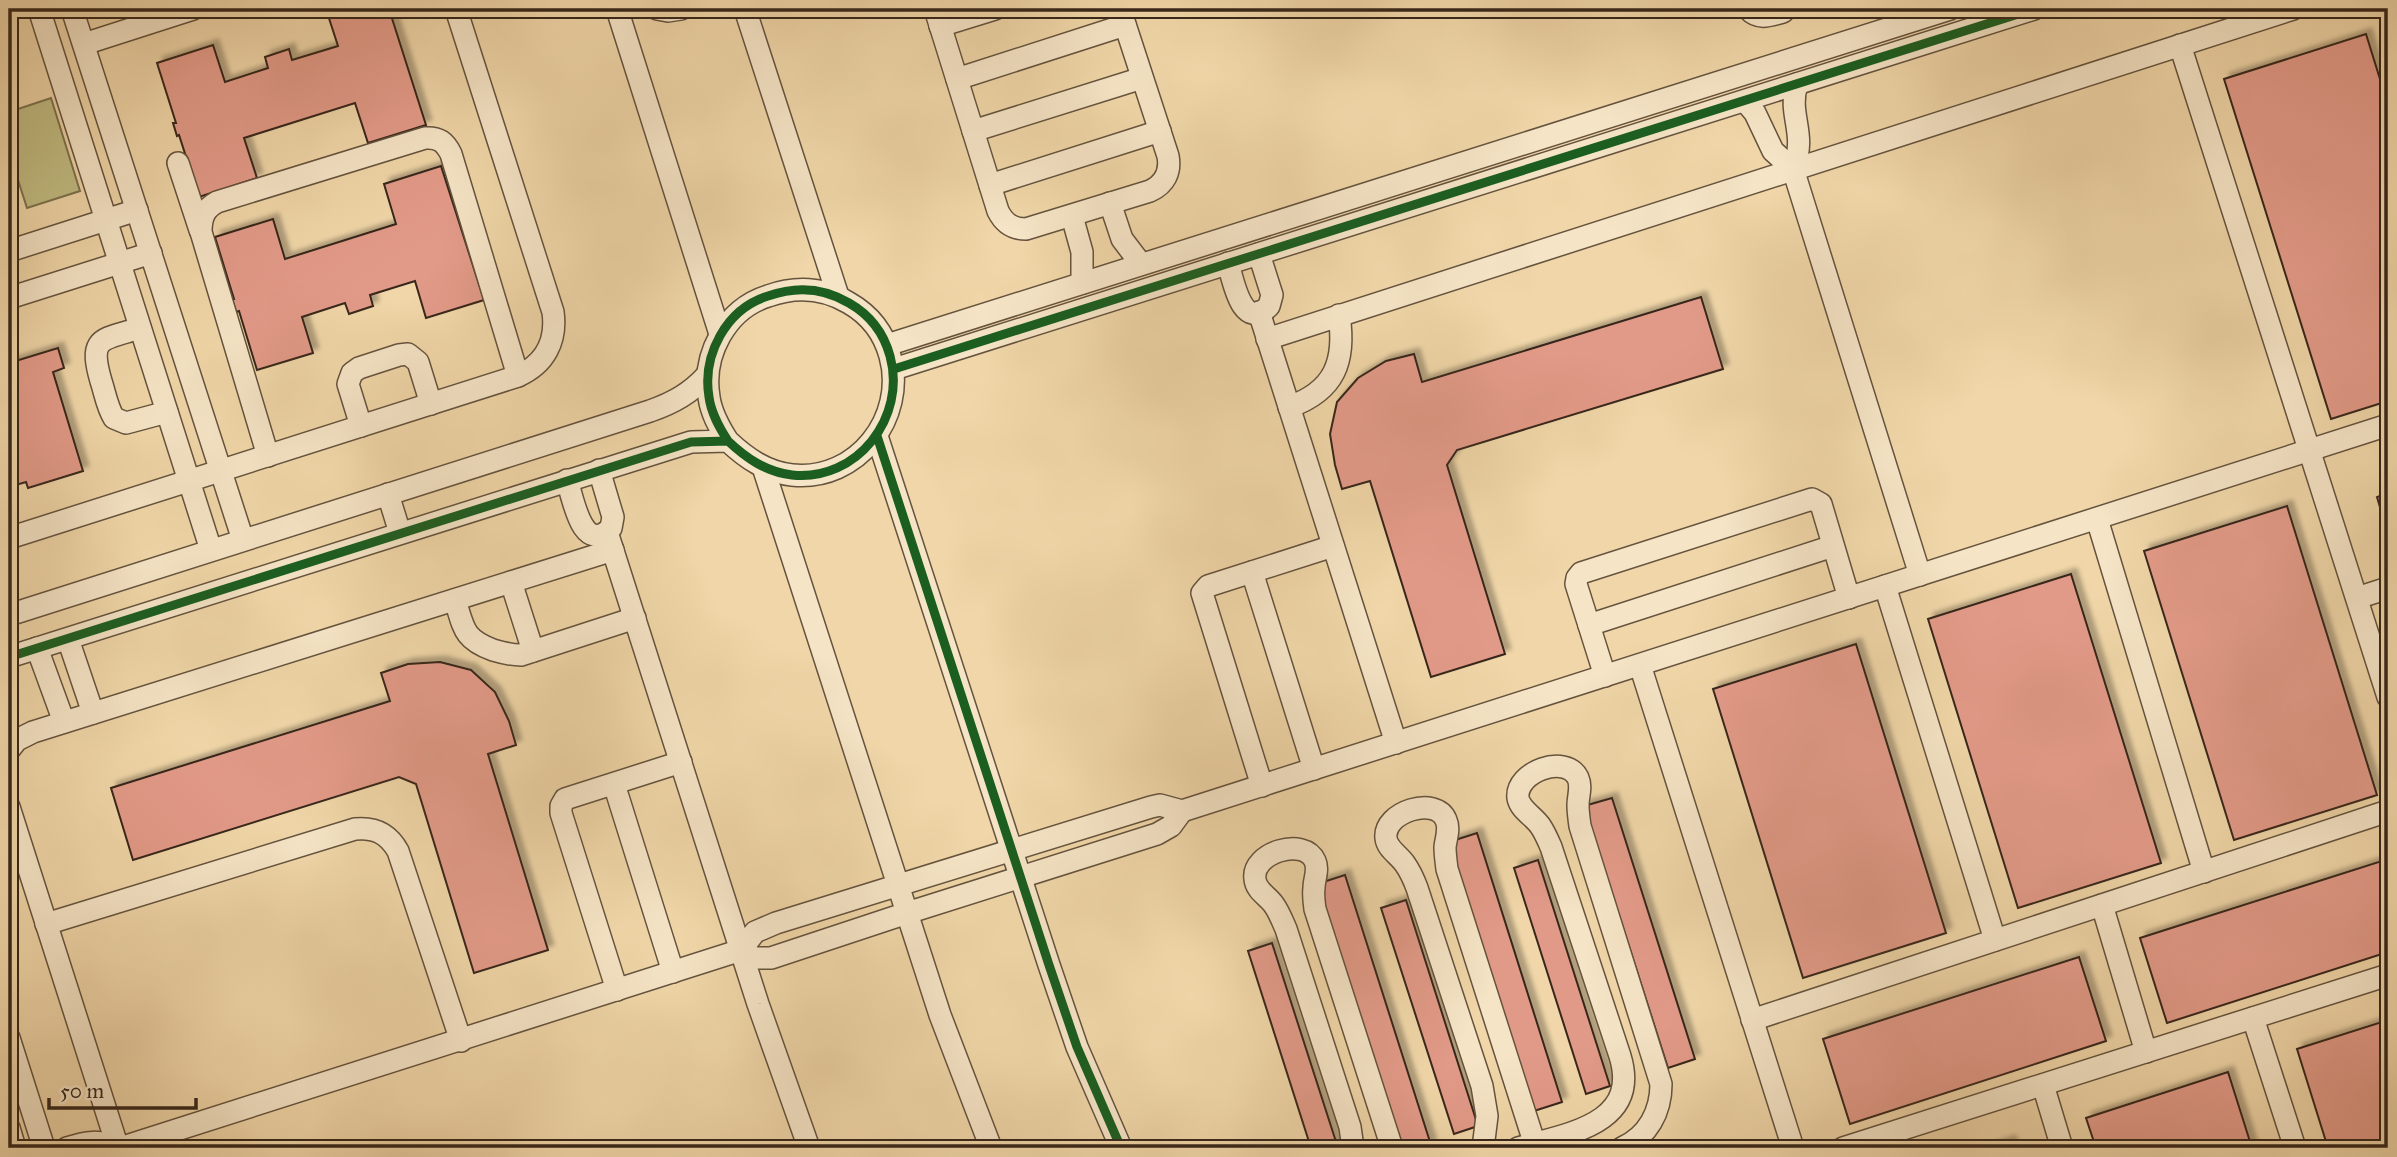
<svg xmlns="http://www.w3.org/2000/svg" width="2397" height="1157" font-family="'IM FELL Great Primer',serif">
<defs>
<filter id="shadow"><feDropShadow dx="5.5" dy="-5.5" stdDeviation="2" flood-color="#0004"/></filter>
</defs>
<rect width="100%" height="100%" fill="#f0d6a8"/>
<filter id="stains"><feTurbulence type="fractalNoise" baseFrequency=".00286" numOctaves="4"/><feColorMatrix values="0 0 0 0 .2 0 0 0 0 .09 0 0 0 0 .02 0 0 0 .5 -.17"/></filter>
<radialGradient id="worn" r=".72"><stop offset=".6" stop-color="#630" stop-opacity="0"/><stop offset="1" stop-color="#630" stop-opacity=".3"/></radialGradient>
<polygon fill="#c1bc82" stroke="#7c724e" stroke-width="2" points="51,98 80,191 27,208 9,152 9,112"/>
<g fill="#e29a88" stroke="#37271a" stroke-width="2" filter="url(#shadow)">
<polygon points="326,9 389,9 426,125 368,143 355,103 244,138 257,178 199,197 179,135 177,136 173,123 176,123 157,63 213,45 225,82 268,68 265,57 289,49 292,60 338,46"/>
<polygon points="2366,34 2388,105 2388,401 2331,419 2224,79"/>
<polygon points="441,166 484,300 426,318 415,281 370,295 373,306 349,314 345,303 302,317 313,353 257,370 239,311 236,312 232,299 234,299 215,237 273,219 285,259 396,224 384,184"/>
<polygon points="1701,297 1723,369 1457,450 1447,465 1505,654 1431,677 1370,481 1342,489 1335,465 1330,434 1337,402 1358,378 1386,361 1414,354 1422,382"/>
<polygon points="58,348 64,368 53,372 83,471 28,488 26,482 9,487 9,363"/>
<polygon points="2388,493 2388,534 2377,497"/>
<polygon points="2287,506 2377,795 2234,840 2144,551"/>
<polygon points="2071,574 2161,863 2018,908 1928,619"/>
<polygon points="1856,644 1946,933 1803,978 1713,689"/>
<polygon points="440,662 471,670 495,692 509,721 516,745 488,754 548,950 474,973 416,784 399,777 133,860 111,788 390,701 381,673 408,664"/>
<polygon points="1612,798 1695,1059 1668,1068 1584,806"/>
<polygon points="1477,833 1562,1102 1534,1111 1449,842"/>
<polygon points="2388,859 2388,952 2167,1023 2140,938"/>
<polygon points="1538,860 1610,1086 1586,1094 1514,868"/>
<polygon points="1345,875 1431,1145 1421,1148 1402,1148 1317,884"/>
<polygon points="1406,900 1478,1126 1454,1134 1381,908"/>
<polygon points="1272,943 1338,1148 1311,1148 1248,951"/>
<polygon points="2079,957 2106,1041 1850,1124 1823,1039"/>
<polygon points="2388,1020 2388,1148 2328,1148 2297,1049"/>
<polygon points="2228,1072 2252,1148 2096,1148 2086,1118"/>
<polygon points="2010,1141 2013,1148 1988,1148"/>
</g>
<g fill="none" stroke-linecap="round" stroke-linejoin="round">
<defs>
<g id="minor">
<polyline points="39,9 211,550"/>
<polyline points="72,9 243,540"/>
<polyline points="617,9 720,334"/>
<polyline points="657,9 668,11 681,9"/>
<polyline points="745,9 838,296"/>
<path d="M935 9 998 211C1004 223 1012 229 1026 229L1150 191C1165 184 1171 172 1168 156L1120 9"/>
<path d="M1748 9C1758 20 1769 16 1783 12"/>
<polyline points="940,26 995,9"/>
<polyline points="84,44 193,9"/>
<polyline points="2180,45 2388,697"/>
<polyline points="957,79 1125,25"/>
<polyline points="1745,101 1755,113 1773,151 1793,169 1920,575"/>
<polyline points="973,131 1142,78"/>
<polyline points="178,163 200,230"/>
<path d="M1793 169C1808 133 1787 116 1797 84"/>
<polyline points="990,185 1160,131"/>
<polyline points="1110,203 1122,239 1141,264"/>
<polyline points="1072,216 1082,252 1082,283"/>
<polyline points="9,251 137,210"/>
<path d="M1228 263C1233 280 1242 333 1269 306L1272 295 1259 254"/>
<polyline points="9,298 151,253"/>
<polyline points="1259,312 1396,743"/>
<path d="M140 328C102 340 88 336 101 381 105 393 107 407 114 418L126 423 167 412"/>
<polyline points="1267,339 2293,9"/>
<polyline points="887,345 1950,9"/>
<polyline points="894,369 2034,9"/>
<path d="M1289 407C1335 391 1346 361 1339 315"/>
<polyline points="361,426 348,384 352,373 359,368 399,355 408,354 418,362 431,404"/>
<polyline points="877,436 1049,965 1077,1047 1121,1148"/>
<path d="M268 456 201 232C201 218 204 209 217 202L425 138C439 137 445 142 451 154L518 376"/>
<polyline points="763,467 940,1015 991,1148"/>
<path d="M567 480C573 498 582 556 611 528L613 517 599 470"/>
<polyline points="388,494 400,533"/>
<polyline points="2097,519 2204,872"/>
<polyline points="607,532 758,1004 809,1148"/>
<path d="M9 538 518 376C545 364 557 341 553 312L456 9"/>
<polyline points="1252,572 1314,769"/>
<polyline points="511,582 533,651"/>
<polyline points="1885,586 1995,940"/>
<polyline points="2357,598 2388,588"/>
<path d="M455 600C464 628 463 639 493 650 503 653 510 655 521 655L635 618"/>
<path d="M9 615 650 411C673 403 691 393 707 375"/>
<polyline points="1589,625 1833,546"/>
<polyline points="68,639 93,713"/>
<polyline points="37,648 64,722"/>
<path d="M9 657 691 442 728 441C746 458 766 472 792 475 857 482 907 417 890 356 884 334 870 315 849 303 824 288 796 286 768 296 726 309 702 355 709 397 711 413 719 427 728 441"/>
<polyline points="1640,665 1793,1148"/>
<polyline points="1605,676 1576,584 1577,578 1581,573 1812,499 1821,504 1849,598"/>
<polyline points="9,750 17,740 33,732 613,550"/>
<polyline points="614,784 673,972"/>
<polyline points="1262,786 1202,593 1208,586 1333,546"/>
<polyline points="9,807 118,1148"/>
<polyline points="2102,905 2146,1052"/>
<path d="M46 924 355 829C374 827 388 833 398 851L461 1041"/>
<polyline points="741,950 755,958 771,958 907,913 1157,834 1171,826 1182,811"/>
<polyline points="617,990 561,813 561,806 565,799 681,762"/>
<polyline points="2253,1018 2295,1148"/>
<polyline points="1752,1020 2388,811"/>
<polyline points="9,1038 44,1148"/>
<polyline points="2043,1085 2062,1148"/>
<polyline points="9,1128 15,1148"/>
<path d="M67 1148C85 1142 100 1139 118 1148"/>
<polyline points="120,1148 741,950 755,932 776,923 1151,807 1160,805 1182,811 2388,425"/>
<path d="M1353 1148 1350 1127 1286 929C1282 920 1279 912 1274 905 1268 896 1256 891 1255 879 1251 853 1304 836 1315 861 1319 870 1314 879 1314 888 1313 895 1314 902 1315 909L1392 1148"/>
<path d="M1483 1148 1487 1116 1482 1086 1417 888C1414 880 1410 871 1405 864 1399 855 1387 849 1386 838 1383 812 1436 795 1446 820 1450 829 1446 838 1445 847 1445 854 1446 861 1447 869L1536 1148"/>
<path d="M1518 1148C1566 1134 1641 1125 1620 1056L1551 847C1548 840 1545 833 1541 827 1535 817 1520 810 1518 798 1515 772 1566 753 1578 778 1582 787 1578 796 1578 805 1578 812 1579 819 1580 826L1661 1084C1661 1112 1648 1136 1622 1148"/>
<polyline points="1843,1148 2388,975"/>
</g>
</defs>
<use href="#minor" stroke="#65533e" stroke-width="24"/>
<use href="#minor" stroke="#f5e4c6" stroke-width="21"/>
<defs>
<g id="cycleway">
<polyline points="894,369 2034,9"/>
<polyline points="877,436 1049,965 1077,1047 1121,1148"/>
<path d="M9 657 691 442 728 441C746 458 766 472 792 475 857 482 907 417 890 356 884 334 870 315 849 303 824 288 796 286 768 296 726 309 702 355 709 397 711 413 719 427 728 441"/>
</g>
</defs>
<use href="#cycleway" stroke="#f5e4c6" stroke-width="13"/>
<use href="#cycleway" stroke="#1b5e20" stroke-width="9"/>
</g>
<rect width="2397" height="1157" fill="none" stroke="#f0d6a8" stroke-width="35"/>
<rect x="10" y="10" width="2376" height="1136" fill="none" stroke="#37271a" stroke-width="3.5"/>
<rect x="18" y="18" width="2362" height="1122" fill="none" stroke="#37271a" stroke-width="2"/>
<path d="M49 1098v10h147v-10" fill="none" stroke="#37271a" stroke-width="3.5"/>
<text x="60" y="1098" font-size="21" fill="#37271a" stroke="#f5e4c6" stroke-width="5" paint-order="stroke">50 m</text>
<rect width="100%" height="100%" filter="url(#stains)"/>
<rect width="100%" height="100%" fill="url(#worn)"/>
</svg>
